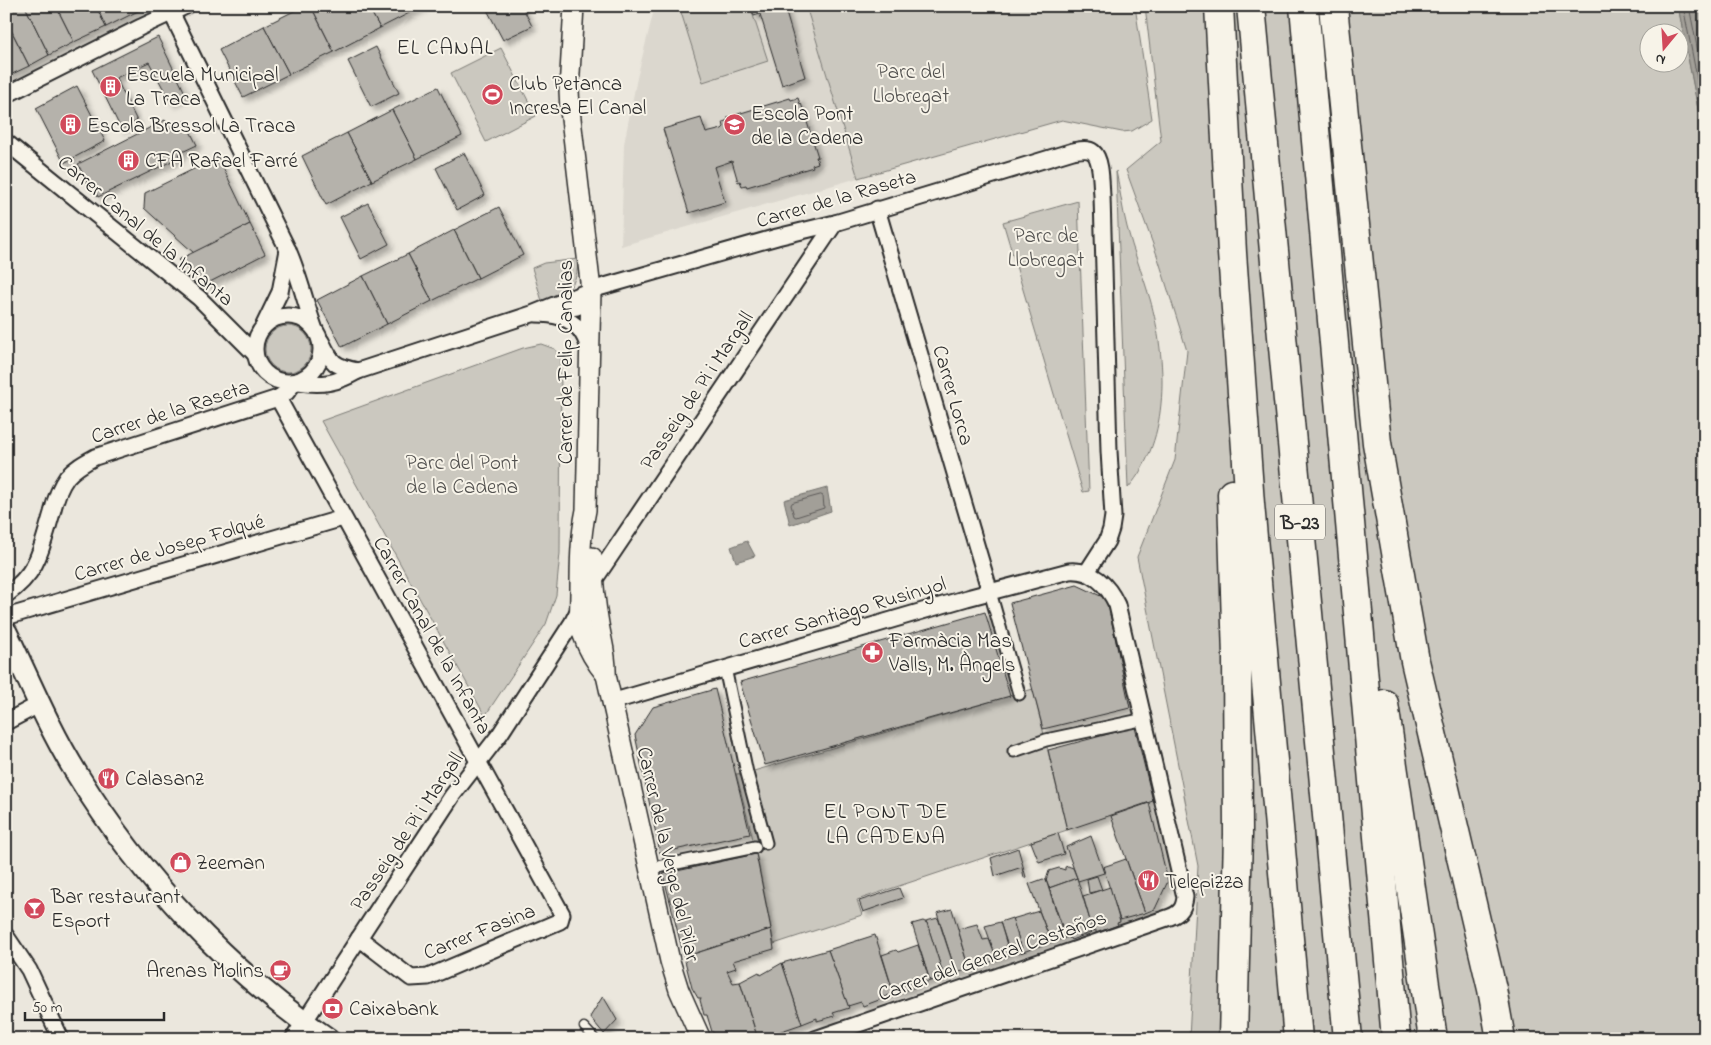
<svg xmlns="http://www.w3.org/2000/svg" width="1711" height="1045" font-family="'Indie Flower',sans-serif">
<defs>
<filter id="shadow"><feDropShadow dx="4.5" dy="4.5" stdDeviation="2.5" flood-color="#0004"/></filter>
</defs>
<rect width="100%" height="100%" fill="#ebe7dd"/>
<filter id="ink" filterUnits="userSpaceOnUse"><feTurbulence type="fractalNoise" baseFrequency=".02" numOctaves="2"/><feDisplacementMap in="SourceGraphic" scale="10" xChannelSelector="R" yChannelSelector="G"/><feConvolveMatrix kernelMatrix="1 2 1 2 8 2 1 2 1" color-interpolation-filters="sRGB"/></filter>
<g filter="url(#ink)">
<polygon fill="#dbd7ce" points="655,6 806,6 858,178 621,246 624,144 637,78"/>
<g fill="#cbc8bf" stroke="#7b7a75" fill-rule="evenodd">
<polygon points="679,6 750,6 768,61 703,82"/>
<polygon points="806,6 1135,6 1152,119 1132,131 1122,132 1062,120 858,178"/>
<path d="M1145 6H1678L1705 145V1039H1189L1198 866 1137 557 1175 460 1187 351 1158 258 1126 170 1161 141ZM1648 32H1678V62H1648Z"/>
<polygon points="501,48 536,116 486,142 451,73"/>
<path d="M1116 171C1120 189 1122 208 1127 227 1133 251 1143 275 1150 299 1167 359 1171 439 1128 488Z"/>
<polygon points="1078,201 1089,491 1083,492 1003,222"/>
<path d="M578 259C578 285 567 297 542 301L532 268 544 263Z"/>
<circle cx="288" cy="349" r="23"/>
<polygon points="541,344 555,349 561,358 560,553 556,595 546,624 485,716 321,421 523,348"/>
<polygon points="1033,689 1067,830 857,900 862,915 774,944 755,847 736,774 747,773"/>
</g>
<g fill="#a29f98" stroke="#72716c">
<polygon points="1678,6 1705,6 1705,145"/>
<polygon points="827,488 831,511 790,525 784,500"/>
<polygon points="747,541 755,556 736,562 731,547"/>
</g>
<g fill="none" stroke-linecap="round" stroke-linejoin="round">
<g stroke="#5b5957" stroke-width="1">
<polyline points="1683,6 1705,119"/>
<polyline points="1689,6 1705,88"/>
<polygon points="821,495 823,496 824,508 796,517 794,516 791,505 792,503"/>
</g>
</g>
<g fill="#b5b2ab" stroke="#2b2b2b" filter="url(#shadow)">
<polygon points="6,6 25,6 49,55 29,66 6,20"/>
<polygon points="25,6 56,6 74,42 49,55"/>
<polygon points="56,6 96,6 106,27 74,42"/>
<polygon points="96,6 145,6 146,7 106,27"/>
<polygon points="304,6 311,6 334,52 289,74 264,26"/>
<polygon points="311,6 368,6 380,28 334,52"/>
<polygon points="368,6 423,6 380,28"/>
<polygon points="485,6 522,6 532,26 503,40"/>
<polygon points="751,6 784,6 805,77 782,85 760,14 754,16"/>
<polygon points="6,20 29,66 6,77"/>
<polygon points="264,26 289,74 243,97 219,50"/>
<polygon points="158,37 186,95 171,103 149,62 116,78 137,121 121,129 92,70"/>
<polygon points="376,47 399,93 371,107 348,61"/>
<polygon points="77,86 105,141 64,163 36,108"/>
<polygon points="438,87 462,136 417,159 392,110"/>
<polygon points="790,98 791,100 798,98 800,104 801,103 818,157 816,157 818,163 812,165 813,167 747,187 746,185 742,186 740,181 738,182 732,161 714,167 725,202 689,213 663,129 701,118 706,133 722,129 724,127 723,122 728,120 728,117"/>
<polygon points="392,110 417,159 372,181 347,133"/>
<polygon points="165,120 169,128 185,121 197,145 178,154 180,157 98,197 92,185 89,187 78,164"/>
<polygon points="347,133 372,181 326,205 302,156"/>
<polygon points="464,153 485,195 457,210 436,168"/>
<polygon points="218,157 250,224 194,253 144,208 145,193"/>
<polygon points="368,203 389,244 361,259 340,217"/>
<polygon points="499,207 523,255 478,278 454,230"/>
<polygon points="250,224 265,254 204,285 178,260"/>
<polygon points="454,230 478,278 432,301 408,254"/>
<polygon points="408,254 432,301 387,324 363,276"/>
<polygon points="363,276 387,324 342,347 317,300"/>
<polygon points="1077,585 1107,599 1130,708 1043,729 1010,603"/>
<polygon points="985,612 1010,696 765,765 740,682"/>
<polygon points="715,689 750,834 660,853 635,735 653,707"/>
<polygon points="1135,727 1153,801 1067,830 1048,750"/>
<polygon points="1149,803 1168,881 1155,909 1145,913 1111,816"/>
<polygon points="1058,833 1064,854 1039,862 1031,842"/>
<polygon points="1091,836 1104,873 1078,881 1066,847"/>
<polygon points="1018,848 1026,877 1024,878 1022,867 995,876 991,858"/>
<polygon points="756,854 771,929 684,957 663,874"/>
<polygon points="1126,859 1145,913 1120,920 1103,867"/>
<polygon points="1068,866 1073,868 1077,878 1049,888 1046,880 1049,871 1059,868 1065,870 1065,867"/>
<polygon points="1097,876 1102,890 1089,893 1087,879"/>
<polygon points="1077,878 1093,930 1090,933 1071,940 1069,937 1066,938 1049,888"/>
<polygon points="1043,879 1046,880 1065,938 1051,942 1029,884"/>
<polygon points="1110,887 1120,922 1117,923 1118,925 1096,933 1096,930 1093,931 1083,896"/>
<polygon points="899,888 903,898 863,912 859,901"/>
<polygon points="952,909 970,969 956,973 937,913"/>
<polygon points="1039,911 1051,942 1023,952 1012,919"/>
<polygon points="938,918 956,973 944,977 926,921"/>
<polygon points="1012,918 1023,952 1014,954 1010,953 1000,922"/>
<polygon points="923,921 927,923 944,977 930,981 912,924"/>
<polygon points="1000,922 1010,955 997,960 985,926"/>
<polygon points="977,924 983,940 989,939 997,960 970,969 958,929"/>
<polygon points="771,929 774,949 733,961 736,968 727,971 733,983 740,982 758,1039 717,1038 718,1035 712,1032 707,1015 704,1015 700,1000 701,998 698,998 692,988 684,957"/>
<polygon points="875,935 894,994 880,998 879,1000 863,1006 861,1002 848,1006 828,950"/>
<polygon points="918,945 930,981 921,984 920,982 918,986 894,994 882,955 896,950 898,952"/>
<polygon points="828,950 849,1008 833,1013 835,1016 817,1021 817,1018 802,1024 782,963"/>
<polygon points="782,963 802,1024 758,1039 740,982 759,972 761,975"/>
<polygon points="603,996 617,1020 604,1034 590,1017"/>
</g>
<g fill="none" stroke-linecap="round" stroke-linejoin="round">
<defs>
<polyline id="service" points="584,1027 595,1039"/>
<g id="pedestrian">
<polyline points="990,592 1019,694"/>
<polyline points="725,668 747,773 766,843"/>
<polyline points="1014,751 1046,740 1145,719"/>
<polyline points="648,869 755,847"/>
</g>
<g id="minor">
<path d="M168 6 288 250C299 275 305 302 314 327"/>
<polyline points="6,95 141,27 186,6"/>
<polyline points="6,142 199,298 255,354"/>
<polyline points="877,209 990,592"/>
<polyline points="550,311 577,307 591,290"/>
<path d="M536 314C550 314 570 317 580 330 584 335 587 342 589 348"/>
<circle cx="288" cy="349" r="33"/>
<polyline points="264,325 280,292 288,250"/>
<path d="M321 341C332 363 333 366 358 371"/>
<path d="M299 382C323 386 337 383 358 371L532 314 591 290 777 237 835 223 1073 151C1079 150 1088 148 1093 152 1102 159 1101 186 1102 196L1109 451 1113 516 1111 529 1107 541 1087 572"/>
<polyline points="294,383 287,392 278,398 562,914 560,921 428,977 411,978 359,938"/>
<polyline points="593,582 835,223"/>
<path d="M6 595C39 572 41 549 52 513 55 500 59 488 67 477 75 468 84 463 95 457L278 398"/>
<polyline points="6,617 343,518"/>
<path d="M611 702 967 598 1069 571C1092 569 1108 585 1117 605L1185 897C1184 907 1181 913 1170 917L815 1039"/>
<polyline points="6,722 40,704"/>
<polyline points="6,936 29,970 61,1039"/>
<polyline points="293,1039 452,796 500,734 572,623 580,607"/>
</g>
<g id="tertiary">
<path d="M574 6 569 90 570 110 591 290 586 510C580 539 580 564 580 593 580 607 578 622 583 635 588 650 596 663 606 675"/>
<path d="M592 557C593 580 595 602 599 624 602 642 607 657 606 675L670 961 679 990 701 1039"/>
</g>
<path id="secondary" d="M6 632C29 680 49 729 77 774 141 878 227 970 328 1039"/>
<g id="motorway">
<polyline points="1219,6 1232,253 1250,504 1298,1039"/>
<polyline points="1251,6 1348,1039"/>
<polyline points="1304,6 1396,1039"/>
<polyline points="1333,6 1377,443 1415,661 1492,989 1501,1039"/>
<polyline points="1232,494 1237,657 1238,834 1233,1039"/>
<polyline points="1384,704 1433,1039"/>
</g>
</defs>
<use href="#service" stroke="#2b2b2b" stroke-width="11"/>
<use href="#pedestrian" stroke="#2b2b2b" stroke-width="15"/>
<use href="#minor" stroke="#2b2b2b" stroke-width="19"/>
<use href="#tertiary" stroke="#2b2b2b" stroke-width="22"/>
<use href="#secondary" stroke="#2b2b2b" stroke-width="25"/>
<use href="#motorway" stroke="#2b2b2b" stroke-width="31"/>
<use href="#service" stroke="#f7f3e8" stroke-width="8"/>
<use href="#pedestrian" stroke="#f7f3e8" stroke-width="11"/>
<use href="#minor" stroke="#f7f3e8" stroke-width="15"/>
<use href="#tertiary" stroke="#f7f3e8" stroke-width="19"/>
<use href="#secondary" stroke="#f7f3e8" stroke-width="21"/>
<use href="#motorway" stroke="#f7f3e8" stroke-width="28"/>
</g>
</g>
<defs>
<symbol id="building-disc" viewBox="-11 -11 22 22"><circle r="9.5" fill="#d1495b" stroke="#f7f3e8"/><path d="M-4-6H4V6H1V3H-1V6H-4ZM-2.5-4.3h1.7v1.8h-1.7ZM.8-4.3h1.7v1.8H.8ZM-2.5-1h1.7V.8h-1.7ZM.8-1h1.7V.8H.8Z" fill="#fff"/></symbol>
<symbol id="stadium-disc" viewBox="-11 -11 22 22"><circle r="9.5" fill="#d1495b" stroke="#f7f3e8"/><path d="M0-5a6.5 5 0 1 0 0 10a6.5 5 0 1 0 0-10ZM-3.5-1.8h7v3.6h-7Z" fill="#fff"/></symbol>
<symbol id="school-disc" viewBox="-11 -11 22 22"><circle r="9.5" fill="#d1495b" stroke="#f7f3e8"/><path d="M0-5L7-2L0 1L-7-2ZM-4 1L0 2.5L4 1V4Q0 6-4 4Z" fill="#fff"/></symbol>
<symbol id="pharmacy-disc" viewBox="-11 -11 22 22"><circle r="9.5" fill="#d1495b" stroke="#f7f3e8"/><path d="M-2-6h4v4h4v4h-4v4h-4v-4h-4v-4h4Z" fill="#fff"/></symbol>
<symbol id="restaurant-disc" viewBox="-11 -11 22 22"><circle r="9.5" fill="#d1495b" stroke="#f7f3e8"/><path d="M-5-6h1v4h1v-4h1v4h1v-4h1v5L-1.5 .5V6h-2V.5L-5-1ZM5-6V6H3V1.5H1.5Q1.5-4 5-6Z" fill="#fff"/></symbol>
<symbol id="shop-disc" viewBox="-11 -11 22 22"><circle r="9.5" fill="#d1495b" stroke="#f7f3e8"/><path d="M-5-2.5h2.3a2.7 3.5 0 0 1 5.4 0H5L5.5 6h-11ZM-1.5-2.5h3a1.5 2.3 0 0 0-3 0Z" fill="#fff"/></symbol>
<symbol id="bar-disc" viewBox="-11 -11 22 22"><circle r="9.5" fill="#d1495b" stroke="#f7f3e8"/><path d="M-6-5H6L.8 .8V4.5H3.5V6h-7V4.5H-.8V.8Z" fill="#fff"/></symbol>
<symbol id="cafe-disc" viewBox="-11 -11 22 22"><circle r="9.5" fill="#d1495b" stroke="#f7f3e8"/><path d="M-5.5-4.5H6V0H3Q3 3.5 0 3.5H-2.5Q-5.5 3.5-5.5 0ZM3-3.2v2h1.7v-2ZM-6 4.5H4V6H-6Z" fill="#fff"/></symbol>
<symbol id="bank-disc" viewBox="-11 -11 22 22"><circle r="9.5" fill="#d1495b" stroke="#f7f3e8"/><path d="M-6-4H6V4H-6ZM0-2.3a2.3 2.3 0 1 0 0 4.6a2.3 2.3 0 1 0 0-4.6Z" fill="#fff"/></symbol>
</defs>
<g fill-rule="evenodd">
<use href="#building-disc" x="98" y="74" width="25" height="25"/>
<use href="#stadium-disc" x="480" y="82" width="25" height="25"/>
<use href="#building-disc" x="58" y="112" width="25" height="25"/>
<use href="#school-disc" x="722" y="112" width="25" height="25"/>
<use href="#building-disc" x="116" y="148" width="25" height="25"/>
<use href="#pharmacy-disc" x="860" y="640" width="25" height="25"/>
<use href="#restaurant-disc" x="96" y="766" width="25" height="25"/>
<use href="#shop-disc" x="168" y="850" width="25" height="25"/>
<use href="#restaurant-disc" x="1136" y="868" width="25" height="25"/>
<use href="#bar-disc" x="22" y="896" width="25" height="25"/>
<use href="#cafe-disc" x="268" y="958" width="25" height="25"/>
<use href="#bank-disc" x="320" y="996" width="25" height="25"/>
</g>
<g text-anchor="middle" stroke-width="4" stroke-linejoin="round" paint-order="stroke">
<rect fill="#f7f3e8" stroke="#686764" stroke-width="1" x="1275" y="504.5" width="50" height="35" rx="4"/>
<g font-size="20" font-weight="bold" fill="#2b2b2b">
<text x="1300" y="529">B-23</text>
</g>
<g font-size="21" fill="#535250" stroke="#f7f3e8">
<text x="911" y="78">Parc del<tspan x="911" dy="24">Llobregat</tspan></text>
<text x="1046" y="242">Parc de<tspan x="1046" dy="24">Llobregat</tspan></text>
<text x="462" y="469">Parc del Pont<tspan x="462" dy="24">de la Cadena</tspan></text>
</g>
<g font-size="21" fill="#2b2b2b" stroke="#f7f3e8" text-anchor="start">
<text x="126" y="81">Escuela Municipal<tspan x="126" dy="24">La Traca</tspan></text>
<text x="509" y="90">Club Petanca<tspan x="509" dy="24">Incresa El Canal</tspan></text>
<text x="751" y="120">Escola Pont<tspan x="751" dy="24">de la Cadena</tspan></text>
<text x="87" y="132">Escola Bressol La Traca</text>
<text x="145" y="167">CFA Rafael Farré</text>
<text x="889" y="647">Farmàcia Mas<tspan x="889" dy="24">Valls, M. Àngels</tspan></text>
<text x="125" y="785">Calasanz</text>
<text x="196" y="869">Zeeman</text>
<text x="1165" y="888">Telepizza</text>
<text x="51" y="903">Bar restaurant<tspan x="51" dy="24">Esport</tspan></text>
<text x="264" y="977" text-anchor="end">Arenas Molins</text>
<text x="349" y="1015">Caixabank</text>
</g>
<g font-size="21" fill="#2b2b2b" stroke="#f7f3e8">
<text transform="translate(836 198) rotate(-16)" y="7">Carrer de la Raseta</text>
<text transform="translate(146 230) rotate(40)" y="7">Carrer Canal de la Infanta</text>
<text transform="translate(565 362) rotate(-90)" y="7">Carrer de Felip Canalias</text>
<text transform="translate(696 390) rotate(-56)" y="7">Passeig de Pi i Margall</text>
<text transform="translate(954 395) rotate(74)" y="7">Carrer Lorca</text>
<text transform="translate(170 411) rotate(-18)" y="7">Carrer de la Raseta</text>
<text transform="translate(169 547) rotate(-16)" y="7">Carrer de Josep Folqué</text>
<text transform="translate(842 612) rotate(-16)" y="7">Carrer Santiago Rusinyol</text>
<text transform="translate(433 635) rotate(61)" y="7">Carrer Canal de la Infanta</text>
<text transform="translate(406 831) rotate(-56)" y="7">Passeig de Pi i Margall</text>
<text transform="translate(669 854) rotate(77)" y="7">Carrer de la Verge del Pilar</text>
<text transform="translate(479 931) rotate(-22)" y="7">Carrer Fasina</text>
<text transform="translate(992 955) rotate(-19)" y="7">Carrer del General Castaños</text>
</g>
<g font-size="22" letter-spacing="1" fill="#2b2b2b" stroke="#f7f3e8">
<text x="445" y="54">EL CANAL</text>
<text x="886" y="818">EL PONT DE<tspan x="886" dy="25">LA CADENA</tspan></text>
</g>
</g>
<rect width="1711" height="1045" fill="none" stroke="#f7f3e8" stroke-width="25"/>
<rect x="12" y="12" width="1686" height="1020" fill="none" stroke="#2b2b2b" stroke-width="2" filter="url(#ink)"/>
<g transform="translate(1664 48) rotate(198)"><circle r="24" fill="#f7f3e8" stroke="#a5a39c"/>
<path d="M0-4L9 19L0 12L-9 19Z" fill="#d1495b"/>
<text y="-8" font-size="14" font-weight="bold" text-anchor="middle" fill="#2b2b2b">N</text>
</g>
<path d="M25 1012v8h139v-8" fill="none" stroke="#2b2b2b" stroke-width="2.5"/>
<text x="32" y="1012" font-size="15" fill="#2b2b2b" stroke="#f7f3e8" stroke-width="4" paint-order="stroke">50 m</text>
</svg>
